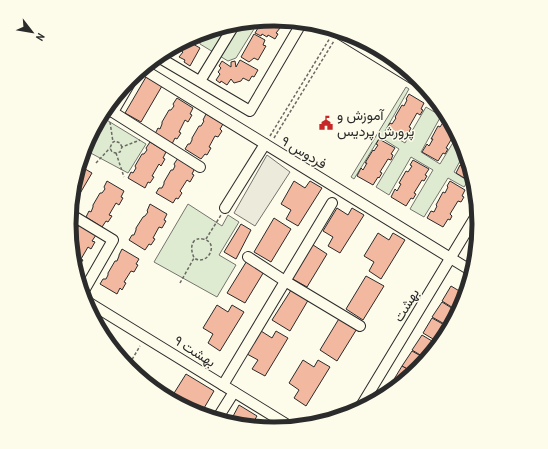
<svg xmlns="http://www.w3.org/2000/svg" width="548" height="449" font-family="'Archivo Narrow',Vazirmatn,sans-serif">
<rect width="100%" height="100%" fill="#fdfbea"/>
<g fill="#deebd1" stroke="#74746e">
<polygon points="253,23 254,29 236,58 228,61 200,44 198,35 199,34"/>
<polygon points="406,87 409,89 385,131 405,143 426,107 441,116 421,152 440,164 457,136 464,146 465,152 454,172 468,181 464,187 448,178 424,217 410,209 433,170 411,157 389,195 376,187 399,149 380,137 354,179 351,177"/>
<polygon points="105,119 146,144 128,173 85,150"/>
<polygon points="188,204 222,226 228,215 239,222 219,255 236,265 217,297 154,262"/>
</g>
<polygon fill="#eceadb" stroke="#74746e" points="267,155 290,172 255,226 234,213"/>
<g fill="#f2b8a0" stroke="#2b2b2b">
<polygon points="274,19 277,20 274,24 280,28 276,33 278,34 275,39 268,35 267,37 262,34 261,36 255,33 261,23 257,24 256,23"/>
<polygon points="254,34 265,40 263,45 266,46 258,60 254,58 249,62 241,57"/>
<polygon points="195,35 192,39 197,38 198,43 193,44 200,48 190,66 184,62 185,60 179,57 183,52 179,49 178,46"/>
<polygon points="240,60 258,70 254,77 252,76 249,81 243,78 241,81 234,83 231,79 227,85 221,81 220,83 216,80 220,74 218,72 221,68 219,66 222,61 231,67 231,62 235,61 236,67"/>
<polygon points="146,77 162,86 141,122 125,113"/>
<polygon points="409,94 424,103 421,109 423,110 420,115 417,113 409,127 411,128 409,132 407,131 402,140 386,130 390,123 392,124 396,118 395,117 402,105 404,106 407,100 406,99"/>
<polygon points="177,98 193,108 190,114 192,115 188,122 185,120 179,132 181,133 177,139 175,138 172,144 155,134 158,128 160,129 162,124 162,122 169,110 171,110 174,106 173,104"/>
<polygon points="206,114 223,124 220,129 222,131 218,137 215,136 209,147 211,148 207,155 205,154 201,159 185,149 188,144 190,144 192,140 192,138 199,126 201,126 204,121 203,120"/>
<polygon points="444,117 457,135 456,136 454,135 446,148 448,149 445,154 443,153 438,161 422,152 427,144 429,146 433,139 431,139 438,126 440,127 444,121 442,120"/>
<polygon points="379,139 395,148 391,154 393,155 391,160 388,159 380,172 382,173 379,178 378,177 373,185 357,176 361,168 363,170 367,163 365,163 373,150 374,151 378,145 376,144"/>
<polygon points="150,142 166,152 163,158 165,159 161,166 159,164 152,176 154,177 150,183 148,182 145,188 128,178 131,172 133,173 136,168 135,166 142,154 144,154 147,150 146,148"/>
<polygon points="466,157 471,182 456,173 460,165 463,167 466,160 465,159"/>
<polygon points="178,158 195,168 192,174 194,175 190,182 187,180 180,191 182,193 178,199 176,198 173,203 156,193 159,188 162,188 164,184 164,182 171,170 173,170 175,166 174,164"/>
<polygon points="413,160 429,169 425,175 427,176 424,181 422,180 414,193 416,194 413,199 411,198 406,206 391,197 395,189 397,191 401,184 399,183 406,171 408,172 412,166 410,165"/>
<polygon points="80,166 92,173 72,207"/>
<polygon points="107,181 124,191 121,197 123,198 119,205 116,203 109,215 112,216 108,222 106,221 102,227 86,217 89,211 91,212 93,207 93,205 100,193 102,193 105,189 104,187"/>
<polygon points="294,181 305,188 310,181 322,188 298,226 286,219 291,210 281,204"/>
<polygon points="450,181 465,190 462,196 464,197 461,202 458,201 450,214 452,216 450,220 448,219 443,227 427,218 431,211 434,212 437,206 436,205 443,192 445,193 448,187 447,186"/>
<polygon points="150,204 167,214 164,220 166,221 162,228 159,227 153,238 155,239 151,245 149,244 145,250 129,240 132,235 134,235 136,230 136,228 143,217 145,216 148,212 147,211"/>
<polygon points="337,208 348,215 352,208 364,215 340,253 328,246 333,237 323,231"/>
<polygon points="274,218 291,229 271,262 254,252"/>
<polygon points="241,224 251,230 236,259 224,252"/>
<polygon points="79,225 96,235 92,241 95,242 91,249 88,247 81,259 83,260 79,266 77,265 77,266 71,238 74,237 76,233 75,232"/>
<polygon points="378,233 389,240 393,233 405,240 381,279 369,271 374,262 364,256"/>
<polygon points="310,243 327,254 307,287 289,277"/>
<polygon points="122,249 139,259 136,264 138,265 134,272 131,271 124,282 126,283 122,290 120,288 117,294 100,284 103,279 106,279 108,275 108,273 115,261 117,261 119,256 119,255"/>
<polygon points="248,259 265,270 245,303 227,293"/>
<polygon points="366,276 384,286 363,320 346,309"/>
<polygon points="451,286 466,295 464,303 458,311 442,301"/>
<polygon points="293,287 310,297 290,331 272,320"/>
<polygon points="442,302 458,312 448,326 432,317"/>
<polygon points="217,305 228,312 232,305 244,312 220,351 208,343 213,334 203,328"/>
<polygon points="340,317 358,327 337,361 320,350"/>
<polygon points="432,318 448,327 438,342 423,333"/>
<polygon points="261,331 272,338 276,331 288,338 265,376 252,369 258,360 247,354"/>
<polygon points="422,335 437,344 427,359 412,350"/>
<polygon points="412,351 426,359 419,370 415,373 402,366"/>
<polygon points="303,360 314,367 318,360 330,367 306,406 294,398 299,390 289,383"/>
<polygon points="402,366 414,373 398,384 393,381"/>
<polygon points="186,374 214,391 200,415 195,414 171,398"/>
<polygon points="392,382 397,385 387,391"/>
<polygon points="239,405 257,416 254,421 256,422 254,426 234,422 231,420"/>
</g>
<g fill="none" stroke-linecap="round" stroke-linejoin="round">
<defs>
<g id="minor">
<polyline points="335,31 423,85"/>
<polyline points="160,58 250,111 301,24"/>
<polyline points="143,69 470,270"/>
<polyline points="200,81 233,27"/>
<polyline points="108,109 200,167"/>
<polyline points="113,112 134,76"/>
<polyline points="225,208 265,144"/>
<polyline points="70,214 113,240 82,294"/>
<polyline points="248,257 285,281 360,326"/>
<polyline points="83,299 291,427"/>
<polyline points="223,385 332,203"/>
<polyline points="358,411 477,214"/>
<polyline points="217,419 234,392"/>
</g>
</defs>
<use href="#minor" stroke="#2b2b2b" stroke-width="12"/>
<g stroke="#6a6964" stroke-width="1.5" stroke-dasharray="3 2" stroke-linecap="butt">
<polyline points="110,122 113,142"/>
<polyline points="270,136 330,38"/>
<polyline points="274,138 334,41"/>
<polyline points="122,147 120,143 115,141 112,143 110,148 112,152 116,153 120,152 122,147 140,140"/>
<polyline points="116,153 124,177"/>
<polyline points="96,163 110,148"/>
<polyline points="206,239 221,215"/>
<path d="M180 283 194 258C208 267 220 242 203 239 199 238 197 239 194 241 190 247 192 252 194 258"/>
<polyline points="127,368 140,346"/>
</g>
<use href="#minor" stroke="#fdfbea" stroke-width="10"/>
</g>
<defs>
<symbol id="civic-bare" viewBox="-9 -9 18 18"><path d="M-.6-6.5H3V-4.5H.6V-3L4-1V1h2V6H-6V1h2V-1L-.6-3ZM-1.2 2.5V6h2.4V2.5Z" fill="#c62828" stroke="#fdfbea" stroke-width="2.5" paint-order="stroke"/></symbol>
</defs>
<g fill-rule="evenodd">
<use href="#civic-bare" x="316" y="113" width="20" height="20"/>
</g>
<g text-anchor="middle" stroke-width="3" stroke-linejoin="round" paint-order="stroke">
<g font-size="14" fill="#2b2b2b" stroke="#fdfbea" text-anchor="start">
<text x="337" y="120">آموزش و<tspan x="337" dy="16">پرورش پردیس</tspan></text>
</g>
<g font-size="14" fill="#2b2b2b" stroke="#fdfbea">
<text transform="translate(304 152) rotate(31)" y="5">فردوس ۹</text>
<text transform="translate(406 305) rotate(-59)" y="5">بهشت</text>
<text transform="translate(195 351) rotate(32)" y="5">بهشت ۹</text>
</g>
</g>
<path d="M0 0H548V449H0ZM76 224a198 198 0 1 1 396 0a198 198 0 1 1-396 0Z" fill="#fdfbea" fill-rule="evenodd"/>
<path fill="none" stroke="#2b2b2b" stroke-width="5" d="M76 224a198 198 0 1 1 396 0a198 198 0 1 1-396 0Z"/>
<g transform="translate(32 32) rotate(121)" stroke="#fdfbea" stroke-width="3" paint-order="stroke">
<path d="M0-3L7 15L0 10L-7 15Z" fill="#2b2b2b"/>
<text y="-6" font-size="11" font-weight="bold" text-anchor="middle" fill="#2b2b2b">N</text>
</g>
</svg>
